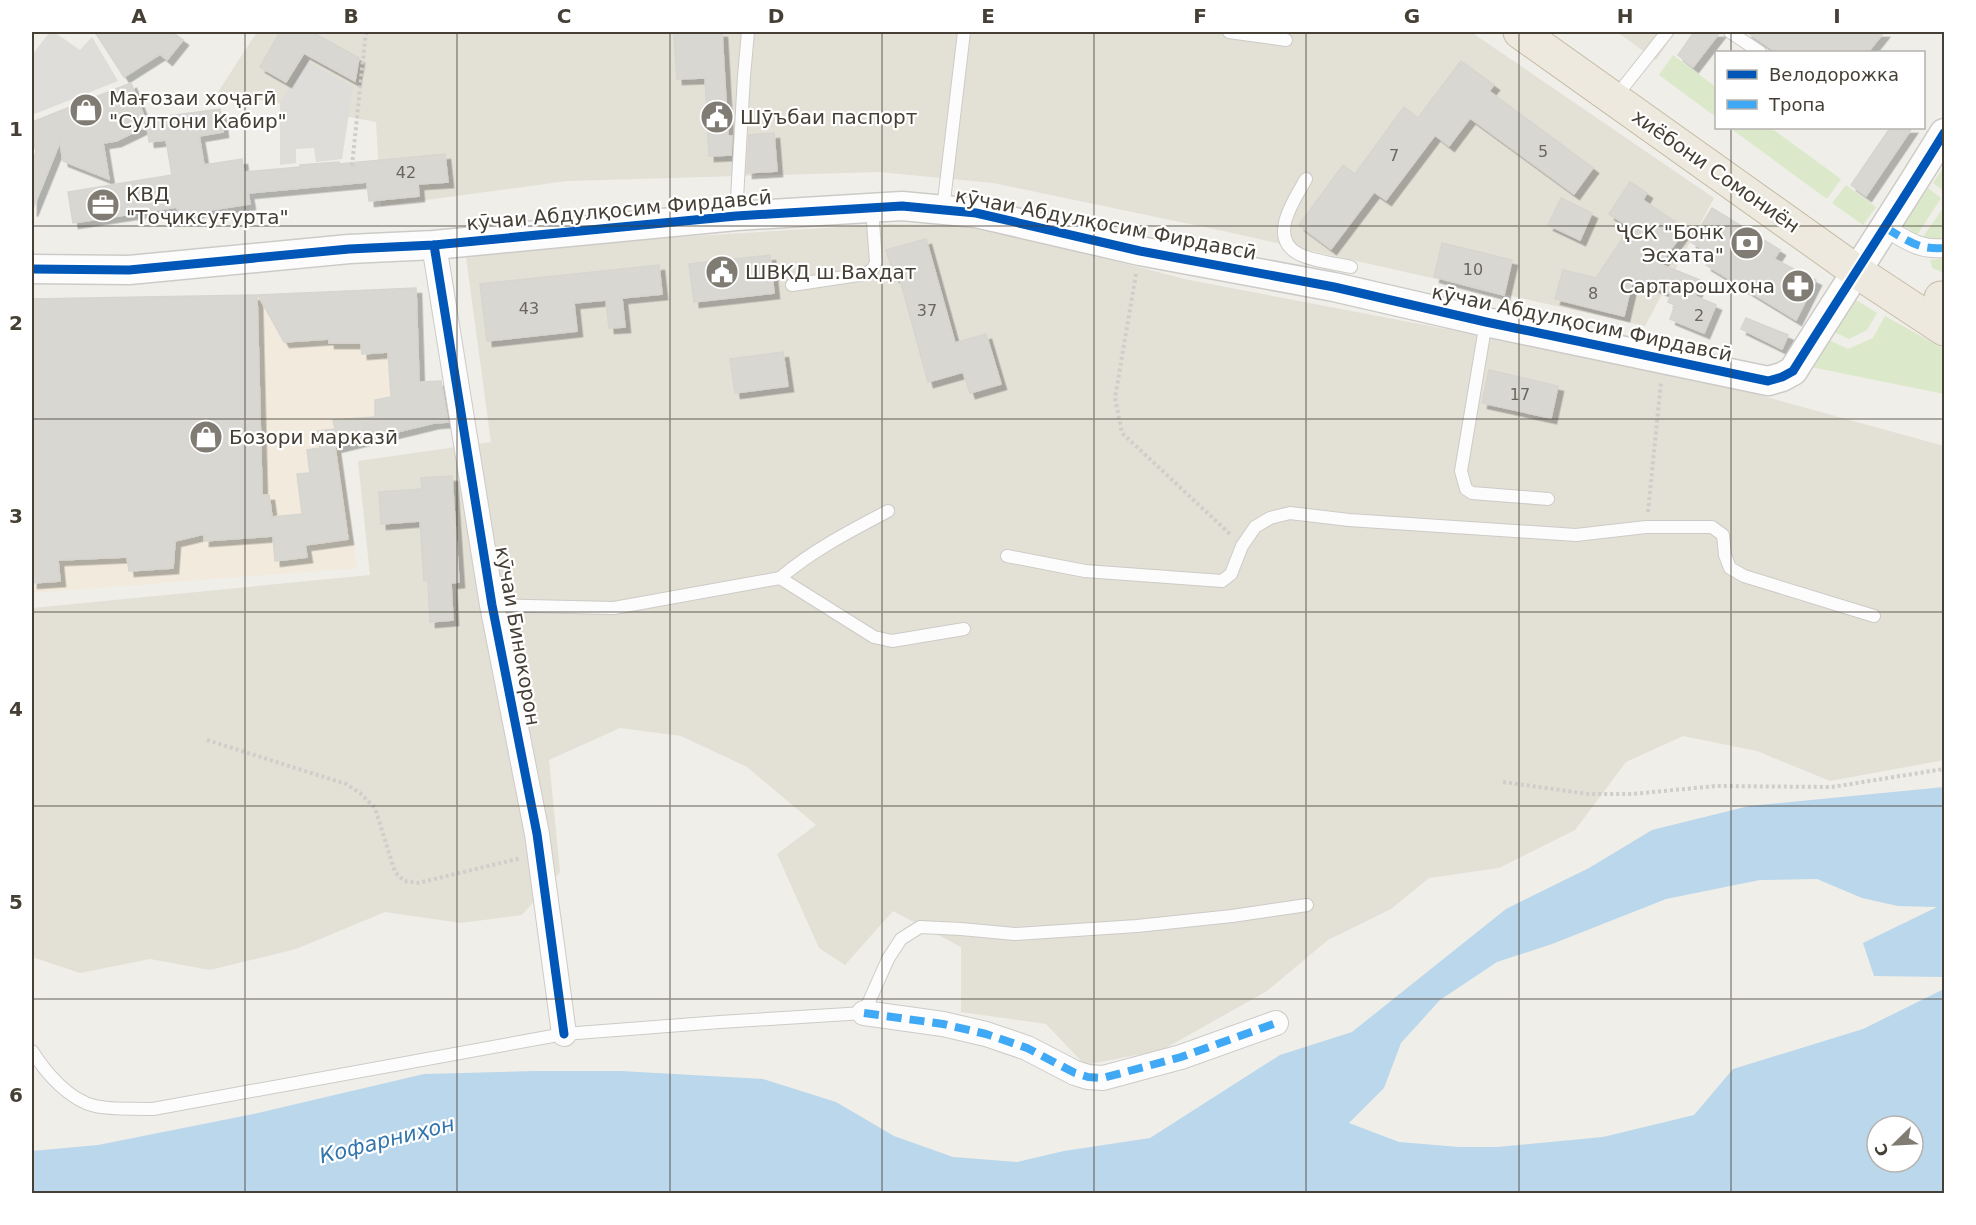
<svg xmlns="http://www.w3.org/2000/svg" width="1976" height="1225" font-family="'DejaVu Sans',sans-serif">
<defs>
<filter id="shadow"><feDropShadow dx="5.5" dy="5.5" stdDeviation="0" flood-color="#0004"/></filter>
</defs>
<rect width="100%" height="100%" fill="#efeee9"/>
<g fill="#e3e0d6">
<polygon points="257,32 1471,32 1714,198 1645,326 1228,232 993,183 879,172 567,181 381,206 376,122 218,92"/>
<polygon points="1617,32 1675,32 1656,60"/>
<polygon points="890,224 977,226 1189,280 1687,375 1944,446 1944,760 1830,781 1757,751 1683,736 1626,762 1575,830 1499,868 1429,878 1391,909 1328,940 1267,991 1162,1050 1085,1065 1046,1024 961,1012 961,947 893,911 845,965 819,948 777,854 816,825 747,767 681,736 620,728 549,760 560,872 522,915 461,923 385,912 296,949 210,970 150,959 80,973 32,957 32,608 370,575 358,461 491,442 465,250"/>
</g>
<polygon fill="#f2eadc" points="310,294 417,350 423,425 340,449 357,568 32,593 32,299"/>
<g fill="#dbe9ca">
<polygon points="1673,55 1716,87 1716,117 1659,75"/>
<polygon points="1730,128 1771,128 1841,179 1827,199"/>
<polygon points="1944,166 1944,191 1933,183"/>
<polygon points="1846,185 1876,207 1863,225 1832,203"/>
<polygon points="1928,188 1941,198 1917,235 1903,225"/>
<polygon points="1944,207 1944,241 1922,238"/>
<polygon points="1944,258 1944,273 1932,268 1930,260"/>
<polygon points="1851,297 1877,313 1867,330 1849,339 1832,331"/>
<polygon points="1885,316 1944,349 1944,394 1811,367 1827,339 1848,349 1873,338"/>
</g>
<g fill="#deddd9">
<polygon points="50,32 54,32 80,50 92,37 118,81 32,115 32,55"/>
<polygon points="305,60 353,87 342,159 316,162 314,148 296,149 296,163 280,165 280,103"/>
</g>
<path fill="#bad7ec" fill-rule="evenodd" d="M1944 787V977L1874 976 1863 943 1937 907 1898 906 1862 898 1817 879 1760 880 1666 899 1552 944 1497 962 1440 1000 1401 1043 1384 1088 1349 1123 1399 1142 1459 1147H1497L1603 1137 1694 1115 1733 1069 1863 1029 1944 989V1193H32V1151L98 1145 258 1113 424 1074 535 1071H621L763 1079 836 1102 894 1136 953 1157 1017 1162 1064 1151 1150 1138 1280 1055 1352 1032 1506 909 1589 868 1652 830 1749 806ZM1877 1126H1913V1162H1877Z"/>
<g fill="#d9d7d2" stroke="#d7d5cf" stroke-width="1.5" filter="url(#shadow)">
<polygon points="95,32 172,32 183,40 167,60 160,54 124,77"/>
<polygon points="280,32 312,32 359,58 355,81 304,53 286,82 260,67"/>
<polygon points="699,32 722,32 728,136 732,136 731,155 709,156 705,78 677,79 674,33"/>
<polygon points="1694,32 1720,32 1693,67 1678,55"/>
<polygon points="1747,32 1884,32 1868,52 1776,52"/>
<polygon points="1461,61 1494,85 1489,91 1593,168 1574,194 1470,118 1449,146 1435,135 1386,200 1374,192 1331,249 1299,225 1343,165 1355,174 1404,107 1418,118"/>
<polygon points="131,83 147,124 146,119 220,109 223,132 199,136 204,165 242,159 244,172 300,167 300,165 339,162 339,164 445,154 448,182 418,184 419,196 369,201 367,182 248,193 250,204 179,215 177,207 73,223 68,192 172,175 166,140 149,142 147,126 116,141 103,143 109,179 63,161 60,142 32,211 32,167 36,151 32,139 32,122"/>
<polygon points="1890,128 1912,128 1866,196 1851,185"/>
<polygon points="774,133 777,171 747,173 749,135"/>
<polygon points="1630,182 1647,193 1643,200 1686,229 1660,264 1700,280 1695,296 1716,305 1704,333 1670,319 1675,305 1668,302 1671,294 1633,278 1624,316 1555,299 1563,270 1596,278 1630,227 1609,214"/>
<polygon points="1561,198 1592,213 1580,240 1548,225"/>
<polygon points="1712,208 1780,250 1774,259 1816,280 1796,320 1706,265 1712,255 1691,242"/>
<polygon points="926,239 955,343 986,334 1001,384 970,393 963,372 928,382 899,276 894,277 886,250"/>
<polygon points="1442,243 1512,260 1504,295 1434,277"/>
<polygon points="770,255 774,293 694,302 689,264"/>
<polygon points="659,265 662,294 622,298 625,327 609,328 606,300 574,303 577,331 487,341 480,284"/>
<polygon points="416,288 419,382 441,381 448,422 434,423 335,447 348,539 305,545 307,557 275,561 273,536 204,541 204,534 175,541 173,568 129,571 127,557 58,560 60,581 32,583 32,299 257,295 262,495 269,495 272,517 302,514 297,474 310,473 307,450 320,448 318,431 335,429 333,420 375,417 375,400 391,397 388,352 362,354 361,343 329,343 329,339 284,342 258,295"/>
<polygon points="1746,318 1788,335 1782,349 1741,329"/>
<polygon points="783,352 788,386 735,393 730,359"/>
<polygon points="1489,370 1558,386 1551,418 1482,403"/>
<polygon points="452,476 459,582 451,583 453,620 430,622 428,580 424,581 420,521 381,524 379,492 422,489 421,478"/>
</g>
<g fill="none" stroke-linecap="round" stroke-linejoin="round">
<defs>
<g id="service">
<polyline points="1229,32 1286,40"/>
<polyline points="1730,32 1760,52"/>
<polyline points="1625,85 1667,32"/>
<path d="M1306 179C1295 199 1268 236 1297 253 1307 260 1338 264 1351 267"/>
<polyline points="943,209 964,32"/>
<polyline points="736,216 744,76 748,32"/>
<polyline points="792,285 865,274 873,269 876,262 872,208"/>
<polyline points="1486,322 1461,471 1466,489 1472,493 1548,499"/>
<polyline points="1007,556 1085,571 1222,581 1231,574 1242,546 1255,527 1270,518 1290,513 1349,520 1576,535 1646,527 1712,527 1723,535 1725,555 1730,568 1744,576 1874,616"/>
<polyline points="780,578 874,637 892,641 964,629"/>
<path d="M492 605 614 608 780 578C813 550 850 531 888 511"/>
<path d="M32 1051C46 1073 69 1100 95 1106 113 1110 134 1108 153 1109L564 1034 720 1022 864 1013 888 959 901 939 920 927 961 929 1015 934 1137 926 1232 916 1307 905"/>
</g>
<path id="pedestrian" d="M1886 228C1908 241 1919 250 1944 248"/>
<g id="minor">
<polyline points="434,245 492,605 537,834 564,1034"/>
<polyline points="864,1013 943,1024 986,1034 1027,1048 1075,1073 1088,1077 1103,1078 1181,1057 1276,1023"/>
</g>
<path id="tertiary" d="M32 269 129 270 349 249 434 245 736 216 902 206 976 213 1140 251 1334 287 1486 322 1768 381 1782 377 1793 371C1843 291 1895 213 1944 133"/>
<g id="trunk">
<polyline points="1520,32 1856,271 1944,329"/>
<polyline points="1941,298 1944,298"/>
</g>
</defs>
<use href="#service" stroke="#cdcbc7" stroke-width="14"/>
<use href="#pedestrian" stroke="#cdcbc7" stroke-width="20"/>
<use href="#minor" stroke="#cdcbc7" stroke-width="26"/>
<use href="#tertiary" stroke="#cdcbc7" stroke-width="31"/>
<use href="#trunk" stroke="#c6bba5" stroke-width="35"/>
<g stroke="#d0ceca" stroke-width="4" stroke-dasharray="3 3" stroke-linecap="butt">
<polyline points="352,166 365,40 367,32"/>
<polyline points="1136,274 1115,398 1122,433 1231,535"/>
<polyline points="1648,512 1661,382"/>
<polyline points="207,740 346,784 360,793 375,808 395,872 404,881 418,883 521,858"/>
<polyline points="1503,782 1589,794 1632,794 1716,786 1832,787 1944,769"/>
</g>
<use href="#service" stroke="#fdfcfc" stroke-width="12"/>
<use href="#pedestrian" stroke="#fdfcfc" stroke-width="18"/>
<use href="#minor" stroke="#fdfcfc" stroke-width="24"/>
<use href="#tertiary" stroke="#fdfcfc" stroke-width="28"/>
<use href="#trunk" stroke="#eee9de" stroke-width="33"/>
<g stroke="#3fa9f5" stroke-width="8" stroke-dasharray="15 8" stroke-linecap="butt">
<path d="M1886 228C1908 241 1919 250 1944 248"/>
<polyline points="864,1013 943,1024 986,1034 1027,1048 1075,1073 1088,1077 1103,1078 1181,1057 1276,1023"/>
</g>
<defs>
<g id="cycleway">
<polyline points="434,245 492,605 537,834 564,1034"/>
<path d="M32 269 129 270 349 249 434 245 736 216 902 206 976 213 1140 251 1334 287 1486 322 1768 381 1782 377 1793 371C1843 291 1895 213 1944 133"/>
</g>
</defs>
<use href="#cycleway" stroke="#fff" stroke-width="13"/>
<use href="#cycleway" stroke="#0057b8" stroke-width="9"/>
</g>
<path fill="none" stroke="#453f35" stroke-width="1.5" stroke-opacity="0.55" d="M245 32V1194M457 32V1194M670 32V1194M882 32V1194M1094 32V1194M1306 32V1194M1519 32V1194M1731 32V52M1731 128V1194M32 226H1944M32 419H1944M32 612H1944M32 806H1944M32 999H1944"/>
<defs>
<symbol id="shop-disc" viewBox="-11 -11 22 22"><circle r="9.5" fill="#807c74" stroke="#fff"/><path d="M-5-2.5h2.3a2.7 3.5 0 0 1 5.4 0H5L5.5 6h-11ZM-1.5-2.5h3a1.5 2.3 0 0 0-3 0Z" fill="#fff"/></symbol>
<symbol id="civic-disc" viewBox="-11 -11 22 22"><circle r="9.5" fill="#807c74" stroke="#fff"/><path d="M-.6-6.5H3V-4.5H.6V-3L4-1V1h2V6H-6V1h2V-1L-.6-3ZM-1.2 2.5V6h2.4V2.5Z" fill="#fff"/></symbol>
<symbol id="office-disc" viewBox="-11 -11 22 22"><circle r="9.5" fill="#807c74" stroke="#fff"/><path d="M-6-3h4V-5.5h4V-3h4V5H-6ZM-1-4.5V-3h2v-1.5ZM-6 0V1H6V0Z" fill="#fff"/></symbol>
<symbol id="bank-disc" viewBox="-11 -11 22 22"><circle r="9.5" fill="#807c74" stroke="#fff"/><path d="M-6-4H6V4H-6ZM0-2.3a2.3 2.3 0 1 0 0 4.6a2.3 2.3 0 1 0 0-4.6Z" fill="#fff"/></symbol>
<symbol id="pharmacy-disc" viewBox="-11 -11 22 22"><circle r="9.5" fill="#807c74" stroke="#fff"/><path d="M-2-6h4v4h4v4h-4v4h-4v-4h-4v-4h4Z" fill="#fff"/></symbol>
</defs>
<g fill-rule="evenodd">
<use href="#shop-disc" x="67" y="91" width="38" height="38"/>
<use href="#civic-disc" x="698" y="98" width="38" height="38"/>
<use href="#office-disc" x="84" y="186" width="38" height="38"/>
<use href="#bank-disc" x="1728" y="224" width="38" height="38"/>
<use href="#civic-disc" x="703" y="253" width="38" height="38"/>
<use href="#pharmacy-disc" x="1779" y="267" width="38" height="38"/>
<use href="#shop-disc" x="187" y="418" width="38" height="38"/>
</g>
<g text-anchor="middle" stroke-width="4.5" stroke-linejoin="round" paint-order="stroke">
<g font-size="16" fill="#6b665d">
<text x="1543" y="157">5</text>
<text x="1394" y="161">7</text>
<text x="406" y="178">42</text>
<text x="1473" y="275">10</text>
<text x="1593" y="299">8</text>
<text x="529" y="314">43</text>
<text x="927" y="316">37</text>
<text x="1699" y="321">2</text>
<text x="1520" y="400">17</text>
</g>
<g font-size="20" fill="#453f35" stroke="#fff" text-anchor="start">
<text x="109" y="105">Мағозаи хоҷагӣ<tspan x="109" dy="23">"Султони Кабир"</tspan></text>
<text x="740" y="124">Шӯъбаи паспорт</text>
<text x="126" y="201">КВД<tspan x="126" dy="23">"Тоҷиксуғурта"</tspan></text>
<text x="1724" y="239" text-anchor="end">ҶСК "Бонк<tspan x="1724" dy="23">Эсхата"</tspan></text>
<text x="745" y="279">ШВКД ш.Вахдат</text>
<text x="1775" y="293" text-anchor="end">Сартарошхона</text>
<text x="229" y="444">Бозори марказӣ</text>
</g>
<g font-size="20" fill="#453f35" stroke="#fff">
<text transform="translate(1716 171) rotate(35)" y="7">хиёбони Сомониён</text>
<text transform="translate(619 210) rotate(-5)" y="7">кӯчаи Абдулқосим Фирдавсӣ</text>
<text transform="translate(1106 224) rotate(11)" y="7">кӯчаи Абдулқосим Фирдавсӣ</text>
<text transform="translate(1582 323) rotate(12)" y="7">кӯчаи Абдулқосим Фирдавсӣ</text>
<text transform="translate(518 636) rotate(80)" y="7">кӯчаи Бинокорон</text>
</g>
<g font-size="21" font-style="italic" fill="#3275ad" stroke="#fff">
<text transform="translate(387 1140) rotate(-14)" y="7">Кофарниҳон</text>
</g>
</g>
<rect width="1976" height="1225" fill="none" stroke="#ffffff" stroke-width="66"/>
<rect x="1715" y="51" width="210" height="78" fill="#ffffff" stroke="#b5b2ae" stroke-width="1.5"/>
<rect x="1727" y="70" width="30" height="9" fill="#0057b8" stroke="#b5b2ae" stroke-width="1.5"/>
<text x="1769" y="81" font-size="18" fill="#453f35">Велодорожка</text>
<rect x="1727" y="100" width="30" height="9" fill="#3fa9f5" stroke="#b5b2ae" stroke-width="1.5"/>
<text x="1769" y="111" font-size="18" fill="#453f35">Тропа</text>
<g transform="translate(1895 1144) rotate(246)"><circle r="28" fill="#ffffff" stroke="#b5b2ae" stroke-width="1.5"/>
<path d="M0-4.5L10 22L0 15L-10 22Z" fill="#807c74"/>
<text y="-9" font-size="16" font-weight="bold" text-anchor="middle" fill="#453f35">С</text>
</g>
<rect x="33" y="33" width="1910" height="1159" fill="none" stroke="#453f35" stroke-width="2"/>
<g font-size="20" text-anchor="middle" font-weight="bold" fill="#453f35">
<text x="139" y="23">A</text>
<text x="351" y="23">B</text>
<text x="564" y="23">C</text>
<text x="776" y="23">D</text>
<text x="988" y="23">E</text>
<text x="1200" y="23">F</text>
<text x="1412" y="23">G</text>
<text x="1625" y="23">H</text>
<text x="1837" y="23">I</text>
<text x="16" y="136">1</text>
<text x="16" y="330">2</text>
<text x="16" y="523">3</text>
<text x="16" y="716">4</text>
<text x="16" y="909">5</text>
<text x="16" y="1102">6</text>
</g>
</svg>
